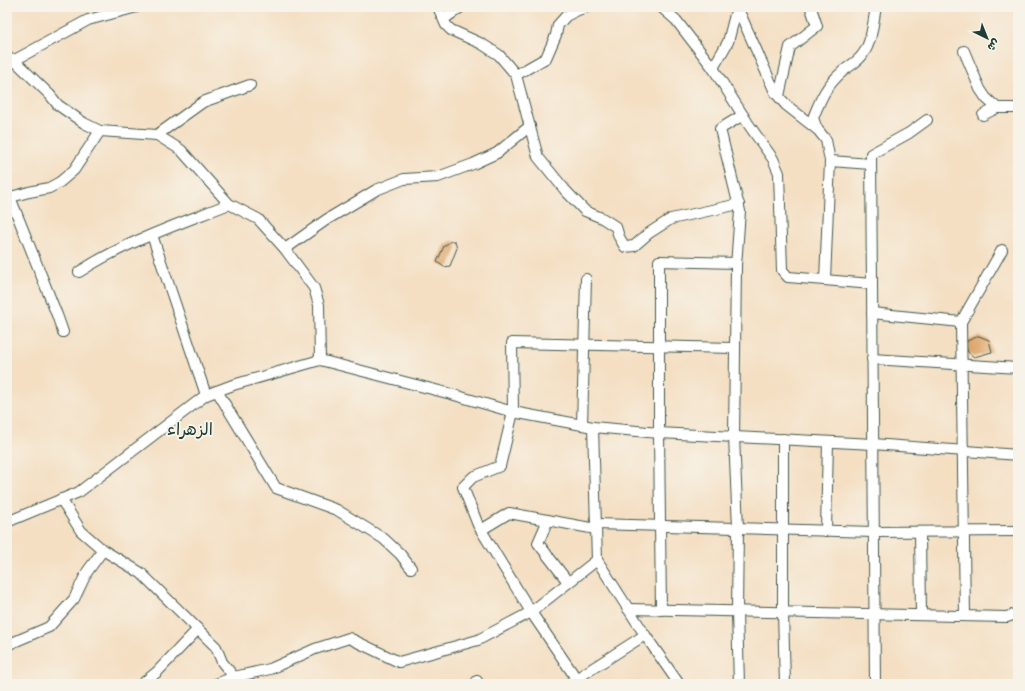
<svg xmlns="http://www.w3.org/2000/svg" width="1025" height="691" viewBox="0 0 1025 691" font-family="'Indie Flower','Playpen Sans Arabic',sans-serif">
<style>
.building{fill:#dda467}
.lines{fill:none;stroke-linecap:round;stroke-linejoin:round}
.street-casing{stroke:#3f5549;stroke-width:12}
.street{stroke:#fff;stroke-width:10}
.labels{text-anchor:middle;stroke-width:4;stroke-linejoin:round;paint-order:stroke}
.neighbourhood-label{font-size:17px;fill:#1f3d34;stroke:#f7f3e8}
</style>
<rect width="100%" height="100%" fill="#f7f3e8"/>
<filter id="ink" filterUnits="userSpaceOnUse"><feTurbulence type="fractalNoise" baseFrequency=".025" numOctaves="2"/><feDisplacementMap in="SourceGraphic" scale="8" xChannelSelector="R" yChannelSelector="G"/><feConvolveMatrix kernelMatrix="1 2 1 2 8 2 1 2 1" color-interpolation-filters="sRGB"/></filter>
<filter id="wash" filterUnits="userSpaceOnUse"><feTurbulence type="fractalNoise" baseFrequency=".012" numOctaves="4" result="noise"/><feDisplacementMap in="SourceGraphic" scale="16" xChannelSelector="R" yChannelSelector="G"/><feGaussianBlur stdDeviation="0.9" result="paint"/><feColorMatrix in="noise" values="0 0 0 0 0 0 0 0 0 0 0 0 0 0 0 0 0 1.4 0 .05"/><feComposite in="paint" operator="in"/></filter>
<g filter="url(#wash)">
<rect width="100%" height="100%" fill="#f4dfc3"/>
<g id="blocks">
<g class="building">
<path d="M 451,241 L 455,241 L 457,248 L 450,266 L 444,267 L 437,262 L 444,246 Z"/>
<path d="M 979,336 L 989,340 L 992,352 L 974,357 L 968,352 L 966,346 L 967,341 Z"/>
</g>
</g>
</g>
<g filter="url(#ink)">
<use href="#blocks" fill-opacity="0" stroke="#3f5549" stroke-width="1"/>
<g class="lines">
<g class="street-casing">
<g id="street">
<path d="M 438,7 L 446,25 L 451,30 L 482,44 L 499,55 L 516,75 L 538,157 L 565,190 L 585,211 L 602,218 L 616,227 L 619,237 L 625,247 L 634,246 L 649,233 L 671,219 L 739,204"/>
<path d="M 661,7 L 676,20 L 713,68 L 749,125 L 773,159 L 779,173 L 782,270 L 788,277 L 872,284"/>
<path d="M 738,9 L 775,92 L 786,105 L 818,130 L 826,140 L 830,161 L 825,280"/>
<path d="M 444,19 L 461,7"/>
<path d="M 964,51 L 980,89 L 986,98 L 997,108"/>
<path d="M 7,57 L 17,63 L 50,95 L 58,105 L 84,123 L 100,131 L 157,135 L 181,150 L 229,204 L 258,219 L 285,249 L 314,288 L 319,305 L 320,360"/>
<path d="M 13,61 L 88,20 L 137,7"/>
<path d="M 713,68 L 728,42 L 737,7"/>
<path d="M 516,75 L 546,58 L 556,35 L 558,25 L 566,16 L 578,10 L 588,7"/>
<path d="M 779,96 L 790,47 L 817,26 L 811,8"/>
<path d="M 983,115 L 997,108 L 1018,108"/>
<path d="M 817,129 L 813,118 C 821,98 826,86 842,72 C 849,66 858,62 863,54 C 872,42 873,22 876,7"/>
<path d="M 157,135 L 203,102 L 250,85"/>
<path d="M 830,161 L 871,164"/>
<path d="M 10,197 L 57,315 L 63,332"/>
<path d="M 7,198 L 29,192 L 49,188 L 60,182 L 74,170 L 100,131"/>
<path d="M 152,235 L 206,395"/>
<path d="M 285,249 L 326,220 L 376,190 L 404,179 L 438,177 L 473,164 L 497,153 L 530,126"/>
<path d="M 79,272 C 125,242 179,224 229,204"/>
<path d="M 872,313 L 961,322"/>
<path d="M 872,359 L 1018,368"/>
<path d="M 217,391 L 276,488 L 337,510 L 384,539 L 400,554 L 411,568"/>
<path d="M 582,425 L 586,279"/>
<path d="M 593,427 L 597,560 L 645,635 L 679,684"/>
<path d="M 783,439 L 783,612 L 785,684"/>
<path d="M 61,499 L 81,531 L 103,550 L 141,573 L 216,647 L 222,662 L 234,677 L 270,669 L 315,649 L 349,638 L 399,662 L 478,640 L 531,612 L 597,560"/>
<path d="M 548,520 L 538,543 L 568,582"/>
<path d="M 7,522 L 79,492 L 206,395 L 233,385 L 320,360 L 451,394 L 513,412 L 593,427 L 659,433 L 873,444 L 1018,455"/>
<path d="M 596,524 L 874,532 L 1018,531"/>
<path d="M 481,530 L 509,513 L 596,529"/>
<path d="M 826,531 L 828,442"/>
<path d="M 920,532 L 921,615"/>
<path d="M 628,609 L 1007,617 L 1018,613"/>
<path d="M 661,610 L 659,433 L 659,261 L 736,263"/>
<path d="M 965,616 L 961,322 L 1002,250"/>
<path d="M 7,645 L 49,627 L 74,599 L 87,572 L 103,550"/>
<path d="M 477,681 L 479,684"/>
<path d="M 142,684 L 157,672 L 198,629"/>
<path d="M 216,684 L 234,677"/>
<path d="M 568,684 L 645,635"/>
<path d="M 580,684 L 531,612 L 478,525 L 463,487 L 473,477 L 500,466 L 513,412 L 512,343 L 734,348"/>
<path d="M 739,684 L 737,612 L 738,528 L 734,437 L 736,266 L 740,211 L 720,129 L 743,115"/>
<path d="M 875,684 L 871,154 L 909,133 L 927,120"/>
</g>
</g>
<use href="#street" class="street"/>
</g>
</g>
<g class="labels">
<g class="neighbourhood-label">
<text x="190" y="435">الزهراء</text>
</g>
</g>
<rect width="1025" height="691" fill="none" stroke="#f7f3e8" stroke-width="24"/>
<g transform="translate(987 38) rotate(137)" stroke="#f7f3e8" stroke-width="3" paint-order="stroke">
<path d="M0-3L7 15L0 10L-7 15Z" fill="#1f3d34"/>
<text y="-6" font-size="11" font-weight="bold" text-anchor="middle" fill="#1f3d34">ش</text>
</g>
</svg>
